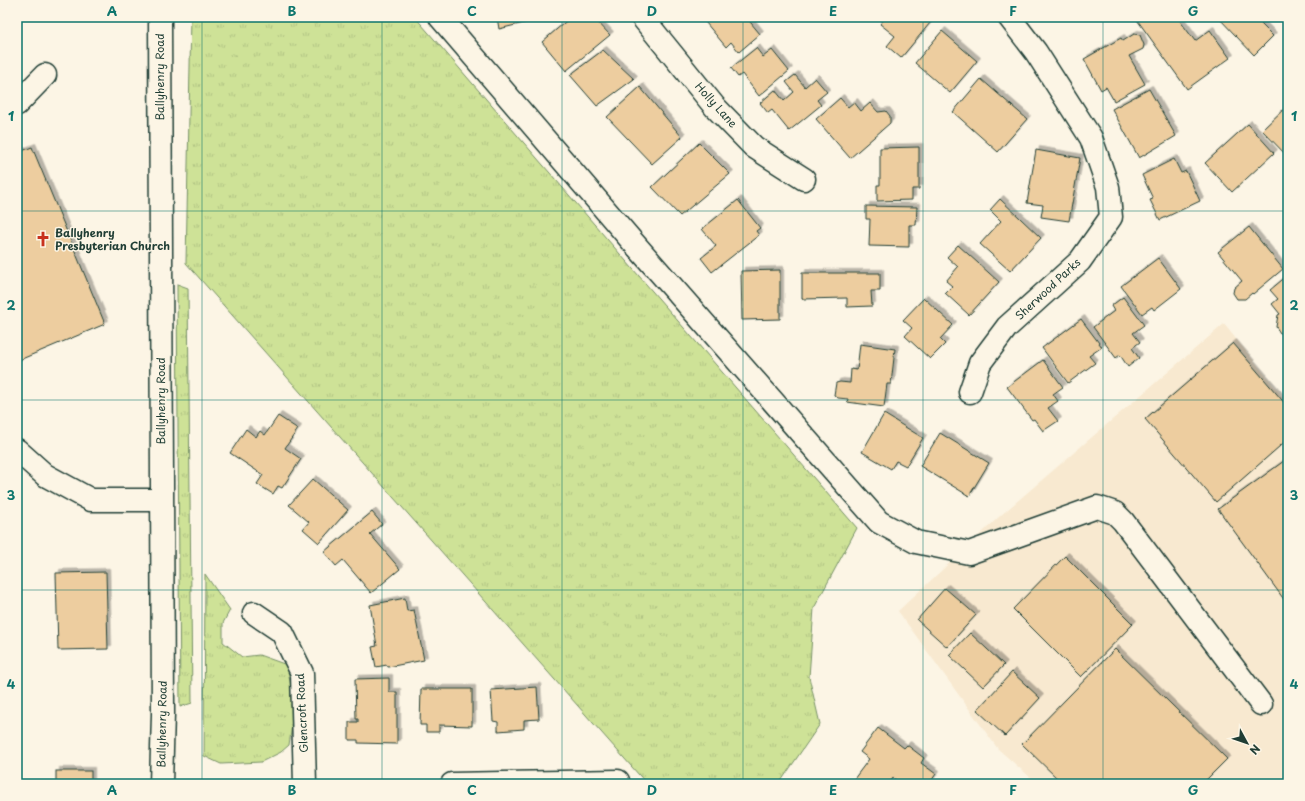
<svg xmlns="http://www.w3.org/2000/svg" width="1305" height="801" viewBox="0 0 1305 801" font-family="'Playpen Sans',sans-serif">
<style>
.built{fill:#f8e9d0}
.grass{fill:url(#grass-tufts);stroke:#769066}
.building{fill:#edcd9f;stroke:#1f3d34;filter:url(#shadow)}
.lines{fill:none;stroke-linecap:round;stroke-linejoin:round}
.minor-casing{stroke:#1f3d34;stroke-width:25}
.major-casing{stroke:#1f3d34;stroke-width:25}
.minor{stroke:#fcf5e5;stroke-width:22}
.major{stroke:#fcf5e5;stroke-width:22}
.grid{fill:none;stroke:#0f766e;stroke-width:1;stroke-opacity:0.55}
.labels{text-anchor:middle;stroke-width:3;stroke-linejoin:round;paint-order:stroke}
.street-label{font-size:11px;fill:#1f3d34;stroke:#fcf5e5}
.poi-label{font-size:11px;font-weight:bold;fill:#1f3d34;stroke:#fcf5e5;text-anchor:start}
.neatline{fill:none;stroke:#0f766e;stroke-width:1.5}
.grid-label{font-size:13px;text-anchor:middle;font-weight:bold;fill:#0f766e}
</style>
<defs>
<pattern id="grass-tufts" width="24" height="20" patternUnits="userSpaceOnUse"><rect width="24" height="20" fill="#cee297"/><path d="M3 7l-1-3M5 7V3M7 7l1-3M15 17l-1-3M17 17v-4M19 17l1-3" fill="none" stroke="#b0c383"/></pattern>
<filter id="shadow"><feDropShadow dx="3.5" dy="-3.5" stdDeviation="0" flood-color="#0004"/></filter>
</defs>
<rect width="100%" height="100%" fill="#fcf5e5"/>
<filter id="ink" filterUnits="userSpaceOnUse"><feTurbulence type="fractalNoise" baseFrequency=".025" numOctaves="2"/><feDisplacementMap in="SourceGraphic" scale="8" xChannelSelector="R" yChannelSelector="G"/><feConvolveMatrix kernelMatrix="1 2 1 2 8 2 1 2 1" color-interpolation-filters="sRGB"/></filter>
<g filter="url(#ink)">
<path class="built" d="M 1224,324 L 1288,404 L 1288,784 L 1038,784 L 998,749 L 898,611 L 1000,516 Z"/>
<g class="grass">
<path d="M 191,17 L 415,17 L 857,528 L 814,608 L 809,677 L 820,724 L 779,784 L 647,784 L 186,263 Z"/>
<path d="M 177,284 L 188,288 L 192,703 L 180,707 Z"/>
<path d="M 205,574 L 230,610 L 223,623 L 223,642 L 242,657 L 259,655 L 287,665 L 298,725 L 292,725 L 289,745 L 281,752 L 261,762 L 221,764 L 204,756 Z"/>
</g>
<g class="building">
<path d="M 497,17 L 549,17 L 499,29 Z"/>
<path d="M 571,17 L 593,17 L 610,35 L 566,71 L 542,42 Z"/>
<path d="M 701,17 L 746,17 L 760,34 L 739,52 L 731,42 L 726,47 Z"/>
<path d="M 886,17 L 935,17 L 901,58 L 887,46 L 895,36 L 880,24 Z"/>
<path d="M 1135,17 L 1177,17 L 1195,41 L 1210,30 L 1230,58 L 1187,89 Z"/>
<path d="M 1218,17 L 1254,17 L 1273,36 L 1254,55 Z"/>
<path d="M 942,31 L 977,61 L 950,93 L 915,63 Z"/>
<path d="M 1134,34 L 1140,35 L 1144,45 L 1143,49 L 1129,56 L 1145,84 L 1114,101 L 1106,87 L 1101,90 L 1084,59 L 1121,38 L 1123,41 Z"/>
<path d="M 756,48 L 763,57 L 772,50 L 789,71 L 759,96 L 742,74 L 738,77 L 731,68 Z"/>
<path d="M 603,50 L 634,79 L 597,106 L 570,75 Z"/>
<path d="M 795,75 L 805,87 L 815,78 L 827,92 L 817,100 L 821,105 L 789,131 L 772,110 L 768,113 L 760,103 L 775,90 L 784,101 L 794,92 L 786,82 Z"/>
<path d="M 981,79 L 1027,119 L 998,152 L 953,112 Z"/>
<path d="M 640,87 L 682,137 L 652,164 L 607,117 Z"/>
<path d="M 1149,89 L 1176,136 L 1139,158 L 1112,109 Z"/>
<path d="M 840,98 L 848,107 L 854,102 L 861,111 L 870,103 L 878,112 L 886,111 L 890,116 L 890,123 L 850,158 L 816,119 Z"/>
<path d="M 1288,105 L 1288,157 L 1262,130 Z"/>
<path d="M 1248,124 L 1274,153 L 1232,192 L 1205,163 Z"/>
<path d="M 699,143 L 730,174 L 680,216 L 652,187 Z"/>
<path d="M 32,147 L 105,324 L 17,361 L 17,153 Z"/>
<path d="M 919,147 L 919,189 L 912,189 L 912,200 L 877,201 L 877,185 L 880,185 L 880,148 Z"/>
<path d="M 1036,150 L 1080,158 L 1069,221 L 1041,217 L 1043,205 L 1027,203 Z"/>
<path d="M 1174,159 L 1181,173 L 1186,171 L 1200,201 L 1160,220 L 1150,200 L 1153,199 L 1142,175 Z"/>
<path d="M 1000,199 L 1041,238 L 1010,271 L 980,244 L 1001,221 L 990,210 Z"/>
<path d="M 738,200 L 760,228 L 756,231 L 759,235 L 712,272 L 701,258 L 716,246 L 702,229 Z"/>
<path d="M 866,206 L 917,207 L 916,225 L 909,225 L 909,247 L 869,246 L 870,219 L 866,219 Z"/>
<path d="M 1249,227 L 1283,269 L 1253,294 L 1252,293 L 1245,299 L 1237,299 L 1233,293 L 1234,288 L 1242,281 L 1218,252 Z"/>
<path d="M 958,245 L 999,282 L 969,315 L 945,293 L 952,286 L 946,281 L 958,267 L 947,257 Z"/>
<path d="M 1158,258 L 1181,289 L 1154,310 L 1152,307 L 1142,314 L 1121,286 Z"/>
<path d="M 780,270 L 780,319 L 742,320 L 741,271 Z"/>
<path d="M 802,273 L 880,273 L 880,291 L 871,291 L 872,306 L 847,307 L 847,298 L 802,299 Z"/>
<path d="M 1288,275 L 1288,332 L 1280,333 L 1276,327 L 1278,315 L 1280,314 L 1272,304 L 1278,299 L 1270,290 Z"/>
<path d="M 1123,297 L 1144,325 L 1133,333 L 1140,342 L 1132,348 L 1139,358 L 1128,367 L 1120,355 L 1116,358 L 1093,327 L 1114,311 L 1111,306 Z"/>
<path d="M 924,298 L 953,325 L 940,339 L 945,344 L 930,359 L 905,336 L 912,328 L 903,320 Z"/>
<path d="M 1081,319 L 1102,347 L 1089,356 L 1095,363 L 1068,383 L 1042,348 Z"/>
<path d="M 1233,343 L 1288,407 L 1288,439 L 1216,502 L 1145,419 Z"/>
<path d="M 860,344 L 895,349 L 891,384 L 887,384 L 884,407 L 847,402 L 848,399 L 838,398 L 834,395 L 836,383 L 840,382 L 850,383 L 851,369 L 857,370 Z"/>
<path d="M 1043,360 L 1063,387 L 1053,394 L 1058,401 L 1048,408 L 1058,421 L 1043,431 L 1034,419 L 1032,420 L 1007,387 Z"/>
<path d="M 884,414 L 923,438 L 906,466 L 896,461 L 891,469 L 862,452 Z"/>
<path d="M 278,416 L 298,429 L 285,448 L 301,459 L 282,488 L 278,486 L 273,494 L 257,484 L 263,475 L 230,453 L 246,429 L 256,437 L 260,431 L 265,435 Z"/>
<path d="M 940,433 L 989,463 L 969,496 L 920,466 Z"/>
<path d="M 1288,458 L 1288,605 L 1218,509 Z"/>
<path d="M 313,479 L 348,510 L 319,543 L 303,529 L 309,522 L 289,505 Z"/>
<path d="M 372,512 L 382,524 L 370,534 L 400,569 L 371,593 L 343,560 L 336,566 L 324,552 Z"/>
<path d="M 1065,556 L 1133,624 L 1081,677 L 1013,609 Z"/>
<path d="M 106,572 L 108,649 L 58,650 L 56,573 Z"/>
<path d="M 945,588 L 976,615 L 947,647 L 917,620 Z"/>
<path d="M 405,598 L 407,611 L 414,610 L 424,660 L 388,667 L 387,665 L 376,667 L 372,647 L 377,646 L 370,605 Z"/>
<path d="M 970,633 L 1004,665 L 983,687 L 949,655 Z"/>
<path d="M 1115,649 L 1227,759 L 1202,784 L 1063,784 L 1022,744 Z"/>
<path d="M 1012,672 L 1040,698 L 1005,736 L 977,710 Z"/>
<path d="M 389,678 L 389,692 L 397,692 L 397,744 L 358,743 L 358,740 L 349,740 L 349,722 L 358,722 L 358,719 L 356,719 L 355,679 Z"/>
<path d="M 537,687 L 539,719 L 524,720 L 524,729 L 498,731 L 498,722 L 493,721 L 491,690 Z"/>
<path d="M 421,689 L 472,689 L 472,726 L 439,725 L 439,732 L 426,732 L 426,725 L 420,725 Z"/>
<path d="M 878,728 L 904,748 L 907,745 L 924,758 L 921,763 L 936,774 L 929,784 L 901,784 L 893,778 L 889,784 L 851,783 L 869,759 L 860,752 Z"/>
<rect x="56" y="771" width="35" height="13"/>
</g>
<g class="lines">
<g class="minor-casing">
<g id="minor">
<path d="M 440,17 L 632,241 L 879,522 L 916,542 L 969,553 L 1097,507 L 1115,513 L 1123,521 L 1261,704"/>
<path d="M 642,17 L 715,107 L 754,147 L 804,179"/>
<path d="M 17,104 L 45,75"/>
<path d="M 970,392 L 980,363 L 1007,327 L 1080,261 L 1111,217 L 1108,187 L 1091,138 L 1036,52 L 1009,17"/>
<path d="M 17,450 L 45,475 L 91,500 L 161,500"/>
<path d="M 254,613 L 282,632 L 302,673 L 305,784"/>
<path d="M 452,784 L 618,781"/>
</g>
</g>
<g class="major-casing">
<path id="major" d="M 160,17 L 163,714 L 161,784"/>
</g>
<use href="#minor" class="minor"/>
<use href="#major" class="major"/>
</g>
</g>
<path class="grid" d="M 202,17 L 202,784M 382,17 L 382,784M 562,17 L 562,784M 743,17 L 743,784M 923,17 L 923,784M 1103,17 L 1103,784M 17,211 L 1288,211M 17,400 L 1288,400M 17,590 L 1288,590"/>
<defs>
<g id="church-bare" transform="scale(1.2)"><path d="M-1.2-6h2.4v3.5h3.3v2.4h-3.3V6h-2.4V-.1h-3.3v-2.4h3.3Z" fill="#c8321e" stroke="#fcf5e5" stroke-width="2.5" paint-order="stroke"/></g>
</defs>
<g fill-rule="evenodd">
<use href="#church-bare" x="43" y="239"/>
</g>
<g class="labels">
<g class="street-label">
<text transform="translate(160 77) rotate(-90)" y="4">Ballyhenry Road</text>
<text transform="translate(716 105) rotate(48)" y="4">Holly Lane</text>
<text transform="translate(1048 289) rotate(-43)" y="4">Sherwood Parks</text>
<text transform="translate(161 401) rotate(-90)" y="4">Ballyhenry Road</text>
<text transform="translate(302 713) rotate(-93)" y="4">Glencroft Road</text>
<text transform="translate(162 724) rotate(-89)" y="4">Ballyhenry Road</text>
</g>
<g class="poi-label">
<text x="55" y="237">Ballyhenry<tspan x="55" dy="13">Presbyterian Church</tspan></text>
</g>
</g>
<rect width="1305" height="801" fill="none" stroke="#fcf5e5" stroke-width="44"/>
<g transform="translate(1247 743) rotate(130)" stroke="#fcf5e5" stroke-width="3" paint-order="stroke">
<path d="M0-3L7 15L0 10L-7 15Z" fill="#1f3d34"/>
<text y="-6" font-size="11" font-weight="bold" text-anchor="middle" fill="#1f3d34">N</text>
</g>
<rect x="22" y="22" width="1261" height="757" class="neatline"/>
<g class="grid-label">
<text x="112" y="16">A</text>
<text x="292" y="16">B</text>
<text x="472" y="16">C</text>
<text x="652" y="16">D</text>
<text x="833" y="16">E</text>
<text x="1013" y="16">F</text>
<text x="1193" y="16">G</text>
<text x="11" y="121">1</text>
<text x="1294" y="121">1</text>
<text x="11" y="310">2</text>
<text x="1294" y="310">2</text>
<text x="11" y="500">3</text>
<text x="1294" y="500">3</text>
<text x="11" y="689">4</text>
<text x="1294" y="689">4</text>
<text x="112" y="795">A</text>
<text x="292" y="795">B</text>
<text x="472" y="795">C</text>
<text x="652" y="795">D</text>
<text x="833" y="795">E</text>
<text x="1013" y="795">F</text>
<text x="1193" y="795">G</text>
</g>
</svg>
